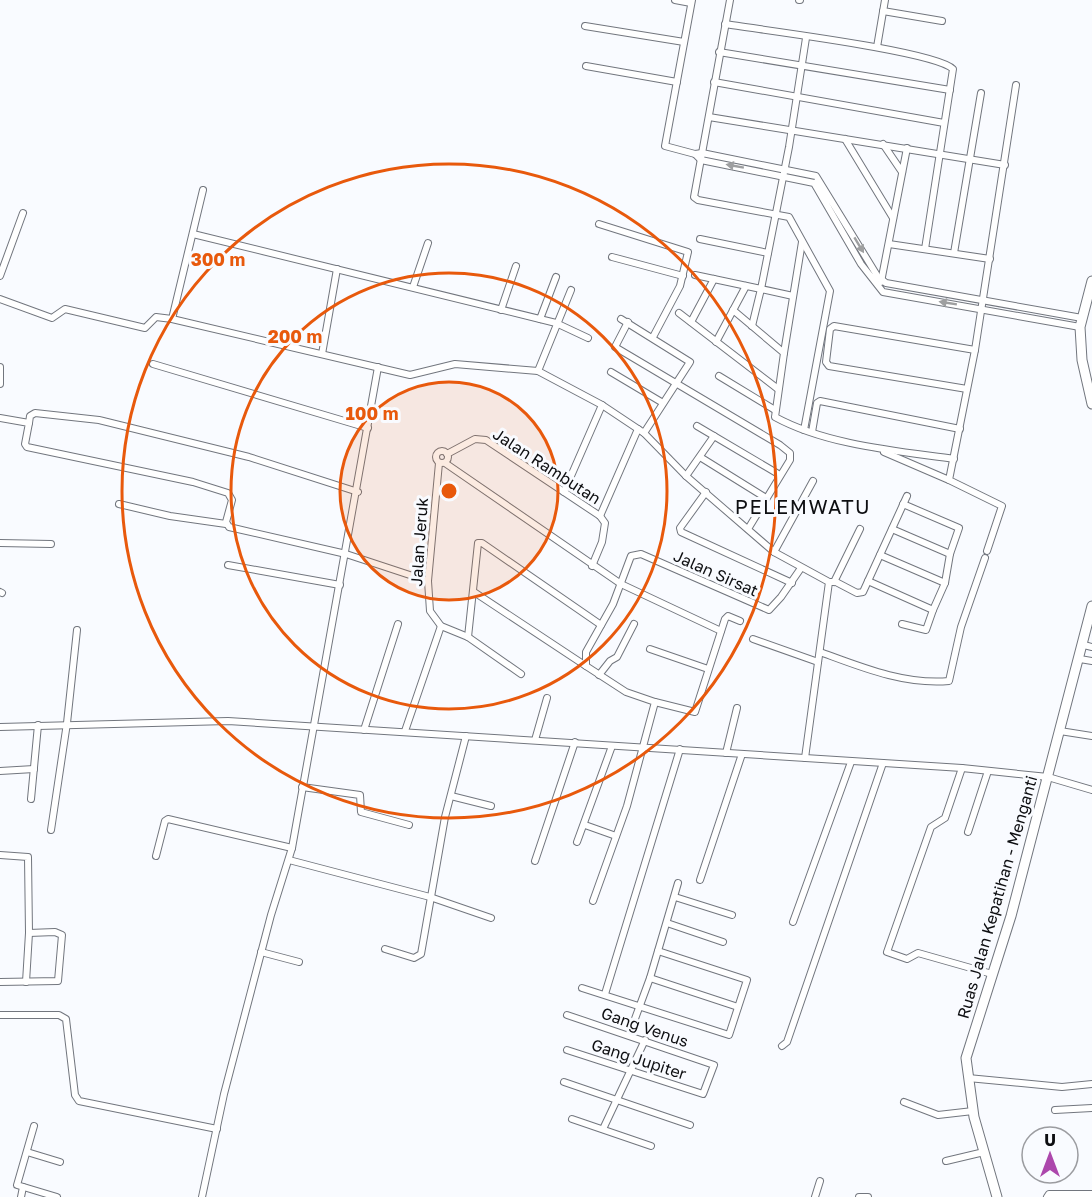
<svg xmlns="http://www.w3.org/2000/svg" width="1092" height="1197" viewBox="0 0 1092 1197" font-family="'Golos Text',sans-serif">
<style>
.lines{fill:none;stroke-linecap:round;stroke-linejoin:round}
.minor-casing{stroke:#72767e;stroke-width:8}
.secondary-casing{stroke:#72767e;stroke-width:11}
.minor{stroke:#fff;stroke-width:6}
.secondary{stroke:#fff;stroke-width:9}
.oneway{fill:#9e9fa0}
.ring{fill:none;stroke:#e8590c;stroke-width:3}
.labels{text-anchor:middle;stroke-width:6;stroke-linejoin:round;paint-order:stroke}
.street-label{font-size:16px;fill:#0d0e11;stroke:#f9fbff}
.quarter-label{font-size:20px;letter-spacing:1.5px;fill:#0d0e11;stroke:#f9fbff}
.centre{fill:#e8590c;stroke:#f9fbff;stroke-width:3}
.ring-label{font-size:18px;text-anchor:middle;font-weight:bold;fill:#e8590c;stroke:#f9fbff;stroke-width:6;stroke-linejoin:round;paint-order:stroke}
</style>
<rect width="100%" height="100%" fill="#f9fbff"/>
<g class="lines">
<g class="minor-casing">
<g id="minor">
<path d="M 675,0 L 691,3"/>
<path d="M 692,0 L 665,146 L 695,154"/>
<path d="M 730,0 L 694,197 L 698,200 L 789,217 L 830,291 L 804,430"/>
<path d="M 799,0 L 800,0"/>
<path d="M 883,11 L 942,21"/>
<path d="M 725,24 C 761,30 935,51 953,69 L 925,249"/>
<path d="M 585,26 L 684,42"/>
<path d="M 877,47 L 885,0"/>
<path d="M 719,52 L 950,90"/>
<path d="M 586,66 L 677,82"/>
<path d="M 714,82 L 944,123"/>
<path d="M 709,117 L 1005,165"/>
<path d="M 845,139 L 893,218"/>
<path d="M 883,144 L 902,172"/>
<path d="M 203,190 L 172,319 L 410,375 L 455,364 L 538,371 L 602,405 L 644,433 L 686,476 L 774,552 L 829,582 L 805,758"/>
<path d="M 599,224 L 688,252 L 680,286 L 653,337"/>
<path d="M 193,234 L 556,323 L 588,338"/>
<path d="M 700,239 L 768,253"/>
<path d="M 889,244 L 990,259"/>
<path d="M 954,253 L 981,93"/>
<path d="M 612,257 L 683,276"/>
<path d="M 695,275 L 761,289 L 789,147 L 806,38"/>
<path d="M 0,276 L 23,213"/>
<path d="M 881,282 L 907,148"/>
<path d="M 413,287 L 428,243"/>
<path d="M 0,299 L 52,318 L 65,309 L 145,328 L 156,317 L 172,319"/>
<path d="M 501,310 L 516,266"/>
<path d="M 733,310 L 784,353 L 775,417 C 826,445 897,451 954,459"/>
<path d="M 679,313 L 778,389"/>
<path d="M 540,319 L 556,277"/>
<path d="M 621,319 L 690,362 L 644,433"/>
<path d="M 628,322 L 615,347 L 780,445 L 790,453 L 790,460 L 748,529"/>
<path d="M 691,322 L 714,279"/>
<path d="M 752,326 L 761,289 L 793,296"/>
<path d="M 1080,327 L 883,292 L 861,264 L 814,183 L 701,160 L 695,154 L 702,153 L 816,176 L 878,277 L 886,283 L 1082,318"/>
<path d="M 716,342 L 746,286"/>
<path d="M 784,353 L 802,242"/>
<path d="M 322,354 L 337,269"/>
<path d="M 153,364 L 368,428"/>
<path d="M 0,367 L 0,384"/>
<path d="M 538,371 L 571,290"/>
<path d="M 611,372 L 663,403"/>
<path d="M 719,376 L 775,410"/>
<path d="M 967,389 L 829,366 L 826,362 L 830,329 L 834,326 L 975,350"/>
<path d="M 0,418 L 29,423 L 25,444 L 27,447 L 193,482 L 228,493 L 232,500 L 226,522 L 229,527 L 346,554 L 428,581"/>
<path d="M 29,423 L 30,416 L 35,413 L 99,420 L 249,457 L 358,492"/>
<path d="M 697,426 L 780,475"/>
<path d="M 812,432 L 817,403 L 820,401 L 960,429"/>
<circle cx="442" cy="457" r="6"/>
<path d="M 884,452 L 949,480"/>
<path d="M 447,454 L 475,439 L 486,440 L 600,516 L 605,523 L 602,542 L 592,566"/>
<path d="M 700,457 L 766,498"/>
<path d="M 439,463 L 428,581 L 430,611 L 441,626 L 468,637 L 521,674"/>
<path d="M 445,463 L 621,584 L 721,631"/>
<path d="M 686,476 L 714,436"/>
<path d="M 564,492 L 602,405"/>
<path d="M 706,492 L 680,528 L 681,532 L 792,583"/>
<path d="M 119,504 L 170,516 L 226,524"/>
<path d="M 903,504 L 959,528 L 950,554 L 945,583 L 933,610"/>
<path d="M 600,516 L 638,429"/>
<path d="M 892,529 L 950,554"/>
<path d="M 0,543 L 51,544"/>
<path d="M 987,551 L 1002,506 L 949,480 L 975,350 L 1016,85"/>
<path d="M 774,552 L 813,481"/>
<path d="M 880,555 L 945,583"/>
<path d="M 228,565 L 340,585"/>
<path d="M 868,581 L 933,610 L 926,630 L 902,624"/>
<path d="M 829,582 L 836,582 L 857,593 L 863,592 L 907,496"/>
<path d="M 834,582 L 860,529"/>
<path d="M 0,592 L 2,593"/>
<path d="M 474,592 L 586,666"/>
<path d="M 468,637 L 478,543 L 482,543 L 601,625"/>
<path d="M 753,639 L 818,662"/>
<path d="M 1084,645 L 1092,647"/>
<path d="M 650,649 L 708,669"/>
<path d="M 820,652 C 861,667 904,685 949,681 L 961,627 L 985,558"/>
<path d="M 1080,659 L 1092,661"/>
<path d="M 599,675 L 610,661 L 617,657 L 634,624"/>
<path d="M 655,702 L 695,712 L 725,619 L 728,616 L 740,621"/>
<path d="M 0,727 L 228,721 L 962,768 L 1048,777 L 1092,790"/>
<path d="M 364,730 L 398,624"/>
<path d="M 405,731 L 441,626"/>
<path d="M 1060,731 L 1092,736"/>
<path d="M 535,740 L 547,698"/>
<path d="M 726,753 L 737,708"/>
<path d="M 962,768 L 945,818 L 931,827 L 887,952 L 907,959 L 918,953 L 992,974"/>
<path d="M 0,771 L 34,769"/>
<path d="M 302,787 L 360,795 L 361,812 L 409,825"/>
<path d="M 451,796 L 491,806"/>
<path d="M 31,799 L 38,725"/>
<path d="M 585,825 L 616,836"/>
<path d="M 51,830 L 67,723 L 77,630"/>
<path d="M 968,832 L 988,771"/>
<path d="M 577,842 L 612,746"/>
<path d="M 0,855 L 28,857 L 29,933 L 26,982"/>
<path d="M 156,856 L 165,821 L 168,819 L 292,848"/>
<path d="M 289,860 L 430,897 L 491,918"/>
<path d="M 535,861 L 575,742"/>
<path d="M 700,880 L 742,754"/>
<path d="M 675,897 L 732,915"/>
<path d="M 593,901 L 627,806 L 655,702 L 626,692 L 586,666 L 586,652 L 613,604 L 631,556 L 641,554 L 769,610 L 781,597 L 801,568"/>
<path d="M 793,922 L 851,762"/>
<path d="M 667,923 L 723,942"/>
<path d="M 385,949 L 414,958 L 421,954 L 445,817 L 466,736"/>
<path d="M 261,952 L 299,962"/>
<path d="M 650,978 L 738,1007"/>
<path d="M 0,982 L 58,981 L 62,935 L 55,932 L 29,933"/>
<path d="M 582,988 L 729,1035 L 747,980 L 658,951"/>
<path d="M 605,994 L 680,749"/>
<path d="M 0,1015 L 59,1015 L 66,1019 L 75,1095 L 79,1101 L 217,1129"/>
<path d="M 567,1015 L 714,1065 L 703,1094 L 567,1050"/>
<path d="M 629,1035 L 650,978 L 678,883"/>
<path d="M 782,1046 L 787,1042 L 883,763"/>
<path d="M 968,1078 L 1062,1087 L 1092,1084"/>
<path d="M 564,1082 L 690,1125"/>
<path d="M 904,1102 L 938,1115 L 973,1111"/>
<path d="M 1055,1110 L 1092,1108"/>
<path d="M 572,1119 L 651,1146"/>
<path d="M 34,1126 L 17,1185 L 57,1197"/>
<path d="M 603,1129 L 645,1040"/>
<path d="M 27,1152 L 60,1162"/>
<path d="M 946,1161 L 984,1152"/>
<path d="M 21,1197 L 23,1187"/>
<path d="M 202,1197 L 224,1094 L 271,915 L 292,848 L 378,367"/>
<path d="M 815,1197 L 820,1181"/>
<path d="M 859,1197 L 868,1197"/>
<path d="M 1047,1197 L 1049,1194 L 1092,1194"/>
</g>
</g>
<g class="secondary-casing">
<g id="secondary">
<path d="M 1092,281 L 1080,327 L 1082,360 L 1092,404"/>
<path d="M 997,1197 L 974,1117 L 966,1058 L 1011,916 L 1092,606"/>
</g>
</g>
<use href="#minor" class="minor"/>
<use href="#secondary" class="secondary"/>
</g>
<defs><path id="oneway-solid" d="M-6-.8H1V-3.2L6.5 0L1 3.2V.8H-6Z" transform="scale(1.5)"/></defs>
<g class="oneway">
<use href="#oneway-solid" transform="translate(735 166) rotate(-170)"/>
<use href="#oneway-solid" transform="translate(859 245) rotate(59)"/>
<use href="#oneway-solid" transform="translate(948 303) rotate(-171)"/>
</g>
<circle cx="449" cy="491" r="109" fill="#e8590c" fill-opacity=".12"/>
<g class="ring">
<circle cx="449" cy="491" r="109"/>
<circle cx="449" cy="491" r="218"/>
<circle cx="449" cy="491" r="327"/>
</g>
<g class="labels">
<g class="street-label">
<text transform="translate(547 466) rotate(33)" y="6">Jalan Rambutan</text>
<text transform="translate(419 542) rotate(-86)" y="6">Jalan Jeruk</text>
<text transform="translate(716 573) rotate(24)" y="6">Jalan Sirsat</text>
<text transform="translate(997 897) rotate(-74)" y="6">Ruas Jalan Kepatihan - Menganti</text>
<text transform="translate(645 1027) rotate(19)" y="6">Gang Venus</text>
<text transform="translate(639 1059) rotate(18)" y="6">Gang Jupiter</text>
</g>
<g class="quarter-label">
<text x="803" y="514">PELEMWATU</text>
</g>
</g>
<circle cx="449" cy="491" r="9" class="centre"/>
<g class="ring-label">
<text x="218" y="266">300 m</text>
<text x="295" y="343">200 m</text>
<text x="372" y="420">100 m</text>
</g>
<g transform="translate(1050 1155)"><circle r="28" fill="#f9fbff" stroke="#9b9ca0" stroke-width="1.5"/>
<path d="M0-4.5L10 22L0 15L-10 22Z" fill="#ac47ac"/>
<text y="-9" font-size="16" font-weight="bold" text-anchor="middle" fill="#0d0e11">U</text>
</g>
</svg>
